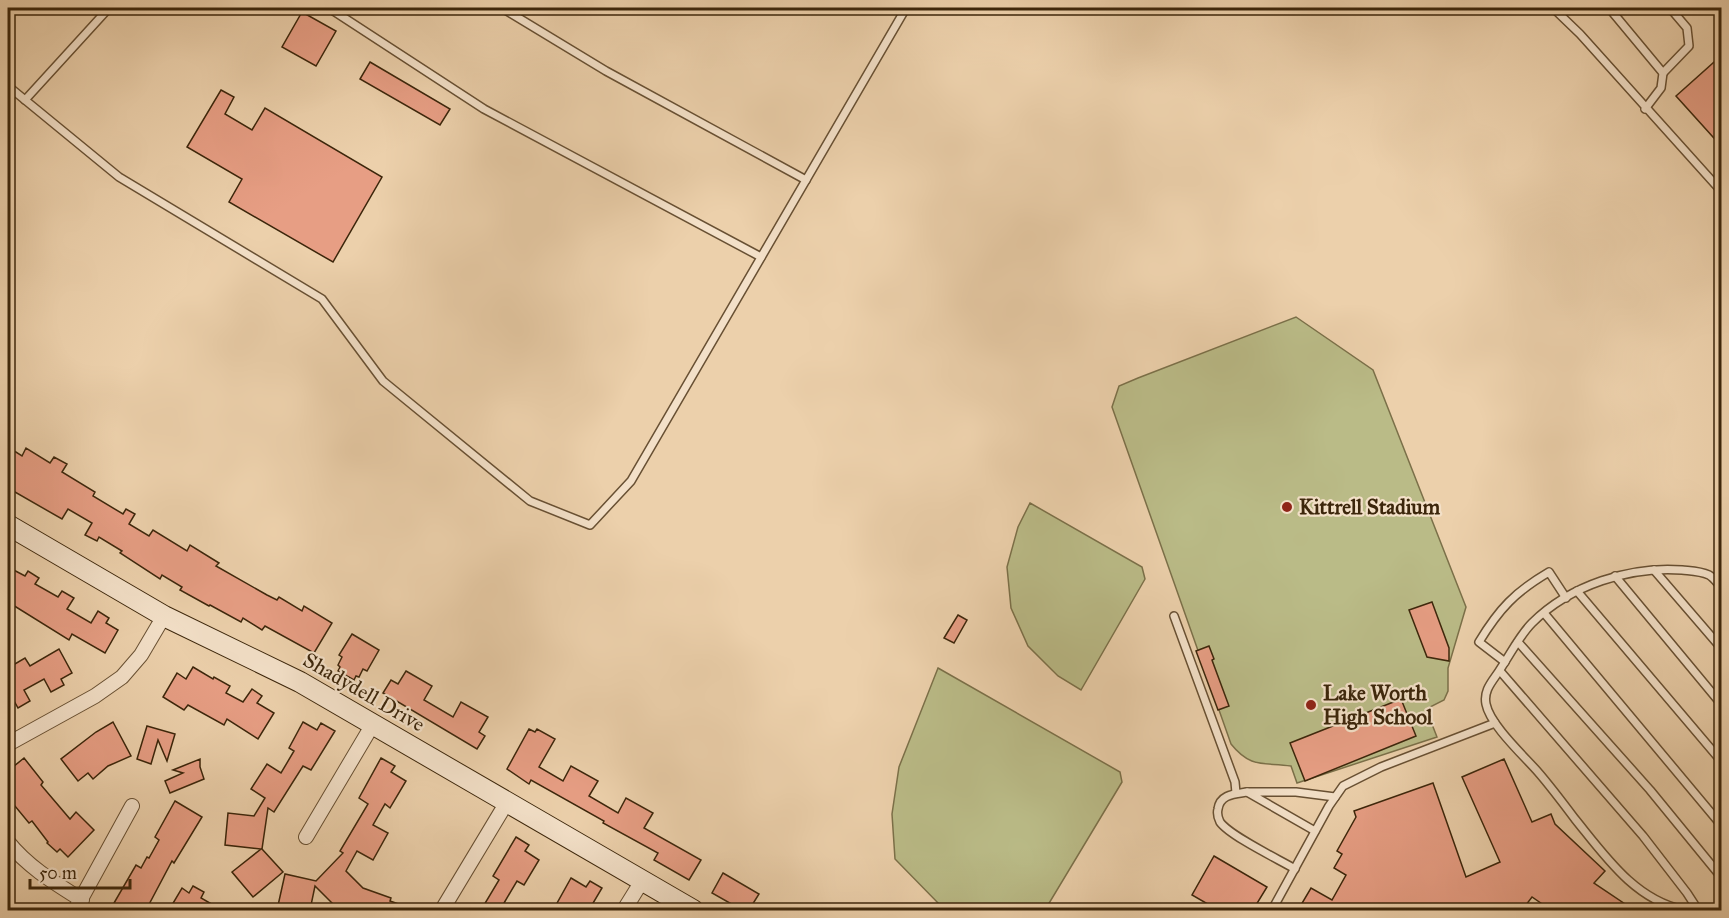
<svg xmlns="http://www.w3.org/2000/svg" width="1729" height="918" viewBox="0 0 1729 918" font-family="'IM FELL Great Primer',serif">
<style>
.green{fill:#babb87;stroke:#7b7049;stroke-width:1.5}
.building{fill:#e79e84;stroke:#3c260b;stroke-width:1.5}
.lines{fill:none;stroke-linecap:round;stroke-linejoin:round}
.lane-casing{stroke:#685033;stroke-width:10}
.street-casing{stroke:#685033;stroke-width:16}
.secondary-casing{stroke:#3c260b;stroke-width:22}
.lane{stroke:#f3e0c8;stroke-width:7}
.street{stroke:#f3e0c8;stroke-width:14}
.secondary{stroke:#f3e0c8;stroke-width:20}
.poi-dot{fill:#8f2418;stroke:#f3e0c8;stroke-width:2}
.labels{text-anchor:middle;stroke-width:4.5;stroke-linejoin:round;paint-order:stroke}
.poi-label{font-size:21px;font-weight:bold;fill:#3c260b;stroke:#f3e0c8;text-anchor:start}
.street-label{font-size:21px;fill:#3c260b;stroke:#f3e0c8}
</style>
<rect width="100%" height="100%" fill="#ecd0ab"/>
<filter id="stains"><feTurbulence type="fractalNoise" baseFrequency=".00333" numOctaves="4"/><feColorMatrix values="0 0 0 0 .2 0 0 0 0 .09 0 0 0 0 .02 0 0 0 .5 -.17"/></filter>
<radialGradient id="worn" r=".72"><stop offset=".6" stop-color="#630" stop-opacity="0"/><stop offset="1" stop-color="#630" stop-opacity=".3"/></radialGradient>
<g class="green">
<path d="M 1296,317 L 1373,370 L 1466,607 L 1448,668 L 1448,691 L 1444,700 L 1426,709 L 1437,737 L 1297,783 L 1291,766 C 1264,762 1251,769 1231,744 L 1112,407 L 1119,386 L 1138,378 Z"/>
<path d="M 1030,503 L 1142,567 L 1145,579 L 1081,690 L 1058,676 L 1028,646 L 1011,608 L 1007,567 L 1018,527 Z"/>
<path d="M 938,668 L 1120,772 L 1122,782 L 1045,910 L 947,910 L 939,904 L 895,859 L 892,814 L 899,767 Z"/>
</g>
<g class="building">
<path d="M 302,12 L 336,31 L 316,66 L 282,47 Z"/>
<path d="M 1722,55 L 1722,147 L 1676,96 Z"/>
<path d="M 370,62 L 450,109 L 440,125 L 360,79 Z"/>
<path d="M 221,90 L 234,97 L 225,114 L 252,130 L 265,108 L 382,177 L 333,262 L 229,202 L 242,179 L 187,147 Z"/>
<path d="M 8,447 L 22,456 L 26,448 L 50,463 L 54,457 L 67,464 L 62,472 L 95,492 L 93,496 L 123,514 L 126,509 L 135,514 L 129,524 L 149,536 L 153,530 L 187,551 L 190,545 L 219,563 L 216,566 L 267,595 L 277,600 L 279,597 L 302,611 L 304,606 L 332,623 L 314,653 L 265,626 L 262,630 L 243,618 L 241,622 L 210,605 L 209,606 L 180,590 L 182,587 L 162,575 L 160,579 L 120,553 L 122,551 L 99,537 L 97,541 L 85,535 L 92,523 L 68,509 L 62,519 L 8,488 Z"/>
<path d="M 8,567 L 25,576 L 28,571 L 39,578 L 35,584 L 58,597 L 62,591 L 74,598 L 67,609 L 91,623 L 98,611 L 109,618 L 106,623 L 118,630 L 105,653 L 72,634 L 69,640 L 8,602 Z"/>
<path d="M 1432,602 L 1449,648 L 1449,661 L 1427,657 L 1409,610 Z"/>
<path d="M 958,615 L 967,620 L 954,643 L 944,638 Z"/>
<path d="M 352,634 L 379,650 L 367,671 L 363,669 L 359,677 L 356,676 L 354,680 L 338,671 L 340,667 L 338,665 L 342,657 L 339,655 Z"/>
<path d="M 1209,646 L 1214,659 L 1212,660 L 1229,706 L 1218,710 L 1196,651 Z"/>
<path d="M 59,649 L 72,673 L 61,679 L 64,685 L 51,692 L 44,679 L 24,690 L 30,701 L 18,708 L 8,690 L 8,668 L 25,658 L 30,666 Z"/>
<path d="M 193,667 L 213,679 L 214,677 L 230,686 L 226,693 L 243,702 L 252,689 L 262,696 L 257,703 L 274,713 L 258,739 L 227,719 L 224,725 L 188,705 L 184,710 L 163,697 L 177,673 L 186,679 Z"/>
<path d="M 406,671 L 432,686 L 424,700 L 453,717 L 461,702 L 488,717 L 479,732 L 485,736 L 477,749 L 383,693 L 391,680 L 398,684 Z"/>
<path d="M 1401,699 L 1416,736 L 1305,781 L 1290,743 Z"/>
<path d="M 113,722 L 131,756 L 108,766 L 93,779 L 88,773 L 78,781 L 61,759 L 96,732 Z"/>
<path d="M 303,722 L 317,730 L 321,723 L 335,731 L 311,770 L 303,766 L 274,812 L 268,808 L 262,849 L 283,872 L 253,897 L 232,872 L 261,849 L 225,845 L 228,813 L 254,816 L 265,798 L 251,789 L 267,764 L 281,773 L 294,751 L 289,748 Z"/>
<path d="M 147,726 L 175,734 L 167,761 L 158,740 L 151,764 L 137,759 Z"/>
<path d="M 529,729 L 535,732 L 537,729 L 555,739 L 539,767 L 563,781 L 571,766 L 598,781 L 589,796 L 618,813 L 626,798 L 653,813 L 644,828 L 701,860 L 689,880 L 654,860 L 658,853 L 603,823 L 604,821 L 531,780 L 529,784 L 507,769 Z"/>
<path d="M 24,758 L 43,782 L 41,785 L 70,819 L 76,812 L 94,830 L 68,857 L 60,849 L 57,852 L 47,843 L 48,842 L 32,821 L 29,823 L 15,806 L 14,807 L 8,799 L 8,771 Z"/>
<path d="M 381,758 L 395,766 L 391,772 L 406,781 L 390,808 L 385,804 L 373,825 L 388,833 L 373,860 L 357,851 L 346,871 L 363,888 L 391,898 L 390,901 L 413,909 L 412,910 L 339,910 L 315,886 L 310,910 L 277,910 L 285,874 L 316,881 L 343,853 L 340,851 L 368,804 L 359,798 Z"/>
<path d="M 200,759 L 200,767 L 204,779 L 170,793 L 165,781 L 183,773 L 173,770 Z"/>
<path d="M 1504,759 L 1532,822 L 1551,814 L 1555,824 L 1605,871 L 1594,883 L 1634,910 L 1551,910 L 1532,897 L 1522,910 L 1298,910 L 1311,888 L 1332,900 L 1346,875 L 1334,868 L 1342,854 L 1337,851 L 1356,817 L 1354,811 L 1433,783 L 1466,877 L 1500,862 L 1462,777 Z"/>
<path d="M 175,801 L 202,817 L 174,863 L 172,861 L 146,910 L 127,910 L 114,903 L 136,865 L 141,868 L 147,857 L 149,858 L 159,840 L 155,837 Z"/>
<path d="M 516,837 L 529,845 L 525,851 L 539,860 L 524,885 L 517,881 L 504,903 L 517,910 L 481,910 L 499,880 L 493,876 Z"/>
<path d="M 1214,856 L 1267,887 L 1253,910 L 1218,910 L 1192,895 Z"/>
<path d="M 723,873 L 759,894 L 749,910 L 742,910 L 712,893 Z"/>
<path d="M 571,878 L 586,887 L 590,881 L 602,888 L 589,910 L 566,910 L 556,905 Z"/>
<path d="M 193,886 L 204,892 L 201,898 L 222,910 L 169,910 L 182,888 L 189,893 Z"/>
</g>
<g class="lines">
<g class="lane-casing">
<g id="lane">
<path d="M 329,8 L 484,109 L 761,257"/>
<path d="M 502,8 L 606,71 L 806,180"/>
<path d="M 1553,8 L 1580,34 L 1722,192"/>
<path d="M 1609,8 L 1663,73 L 1661,88 L 1645,109"/>
<path d="M 1663,73 L 1689,46 L 1687,28 L 1670,8"/>
<path d="M 8,86 L 119,177 L 322,299 L 383,381 L 530,501 L 590,525 L 631,481 L 906,8"/>
<path d="M 25,100 L 109,8"/>
<path d="M 1654,570 L 1722,649"/>
<path d="M 1615,576 L 1722,705"/>
<path d="M 1577,591 L 1722,762"/>
<path d="M 1544,613 L 1722,826"/>
<path d="M 1174,616 L 1235,782 L 1236,793"/>
<path d="M 1518,642 L 1650,790 L 1722,878"/>
<path d="M 1505,662 L 1479,642 C 1499,609 1515,592 1549,572 L 1566,598"/>
<path d="M 1500,671 L 1643,836 L 1687,893 L 1698,910"/>
<path d="M 1247,792 C 1235,794 1220,794 1218,809 C 1217,813 1218,818 1220,822 C 1230,836 1278,859 1295,869"/>
<path d="M 1315,831 L 1247,792 L 1296,792 L 1335,797"/>
<path d="M 1272,910 L 1329,806 L 1343,786 L 1381,767 L 1495,723"/>
<path d="M 1684,910 C 1635,900 1605,856 1575,819 C 1563,803 1551,787 1538,772 C 1524,756 1490,725 1486,704 C 1483,689 1494,680 1501,668 C 1511,653 1520,635 1532,623 C 1570,585 1630,566 1682,570 C 1691,571 1700,571 1709,575 C 1714,578 1718,584 1722,588"/>
</g>
</g>
<g class="street-casing">
<g id="street">
<path d="M 8,744 L 95,696 L 122,677 L 141,655 L 164,616"/>
<path d="M 306,837 L 373,724"/>
<path d="M 8,842 C 28,867 55,883 82,900"/>
<path d="M 75,910 L 132,806"/>
<path d="M 442,910 L 507,802"/>
<path d="M 624,910 L 642,881"/>
</g>
</g>
<g class="secondary-casing">
<path id="secondary" d="M 8,525 L 164,616 L 300,682 L 693,910"/>
</g>
<use href="#lane" class="lane"/>
<use href="#street" class="street"/>
<use href="#secondary" class="secondary"/>
</g>
<g class="poi-dot">
<circle cx="1287" cy="507" r="6"/>
<circle cx="1311" cy="705" r="6"/>
</g>
<g class="labels">
<g class="poi-label">
<text x="1299" y="514">Kittrell Stadium</text>
<text x="1323" y="700">Lake Worth<tspan x="1323" dy="24">High School</tspan></text>
</g>
<g class="street-label">
<text transform="translate(364 692) rotate(30)" y="7">Shadydell Drive</text>
</g>
</g>
<rect width="1729" height="918" fill="none" stroke="#ecd0ab" stroke-width="30"/>
<rect x="9" y="9" width="1711" height="900" fill="none" stroke="#3c260b" stroke-width="3"/>
<rect x="15" y="15" width="1699" height="888" fill="none" stroke="#3c260b" stroke-width="1.5"/>
<path d="M30 879v9h100v-9" fill="none" stroke="#3c260b" stroke-width="3"/>
<text x="39" y="879" font-size="18" fill="#3c260b" stroke="#f3e0c8" stroke-width="4.5" paint-order="stroke">50 m</text>
<rect width="100%" height="100%" filter="url(#stains)"/>
<rect width="100%" height="100%" fill="url(#worn)"/>
</svg>
